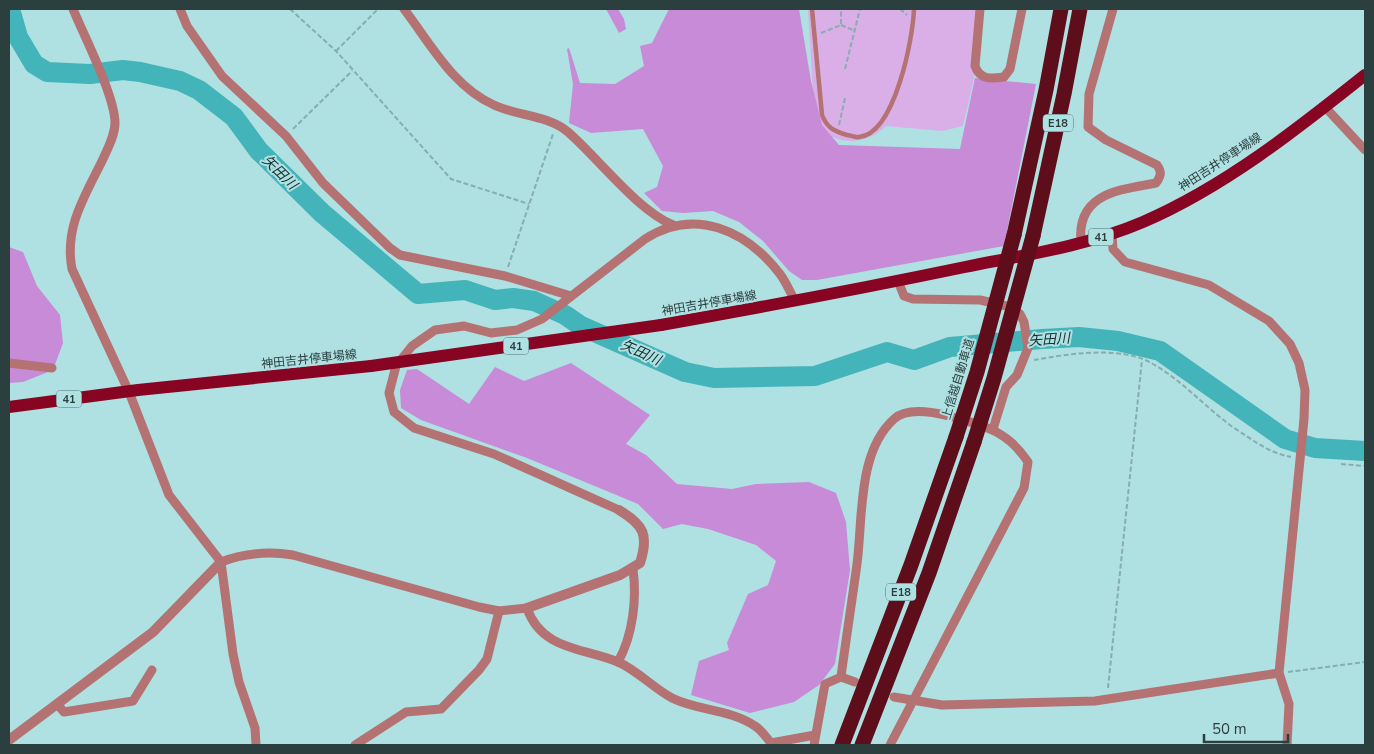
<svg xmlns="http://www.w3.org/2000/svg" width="1374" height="754" viewBox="0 0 1374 754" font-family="'Nunito Sans','Noto Sans JP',sans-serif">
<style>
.green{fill:#daaee6}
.forest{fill:#c78bd7}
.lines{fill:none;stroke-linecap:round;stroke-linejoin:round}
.river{stroke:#43b4b9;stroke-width:20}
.path{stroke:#86aeaf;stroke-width:2;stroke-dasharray:5 2.5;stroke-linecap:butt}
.service{stroke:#b47273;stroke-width:4.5}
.minor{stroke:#b47273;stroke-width:9}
.tertiary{stroke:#b47273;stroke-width:10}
.primary{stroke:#880423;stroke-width:12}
.motorway{stroke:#5e0e1a;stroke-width:15}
.primary-bridge{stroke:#880423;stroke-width:12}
.motorway-bridge{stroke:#5e0e1a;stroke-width:15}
.labels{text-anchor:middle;stroke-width:4;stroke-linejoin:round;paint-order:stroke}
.shield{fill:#afe0e2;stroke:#536f70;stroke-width:1}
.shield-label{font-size:11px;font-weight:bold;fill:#2b3f3f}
.street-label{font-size:12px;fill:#2b3f3f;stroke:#afe0e2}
.water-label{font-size:14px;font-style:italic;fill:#152e2f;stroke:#afe0e2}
</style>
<rect width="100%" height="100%" fill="#afe0e2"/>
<path class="green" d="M 808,9 L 978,9 L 975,74 L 963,126 L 942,131 L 886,126 C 868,143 843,147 821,130 L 814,109 Z"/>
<g class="forest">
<path d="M 606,9 L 618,9 L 624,19 L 626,29 L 619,33 Z"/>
<path d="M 669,9 L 799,9 L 811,81 L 822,125 L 839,145 L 960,149 L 975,78 L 1036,84 L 1004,246 L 817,280 L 802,280 L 789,271 L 763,241 L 739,222 L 713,211 L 683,213 L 662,211 L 644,193 L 657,187 L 663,166 L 643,129 L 591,133 L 569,123 L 573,84 L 567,49 L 569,48 L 580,83 L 615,84 L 644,66 L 640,46 L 652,43 Z"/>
<path d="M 9,247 L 23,252 L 37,286 L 60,315 L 63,343 L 53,370 L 23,382 L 9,383 Z"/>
<path d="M 571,363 L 650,415 L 626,444 L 646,455 L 677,484 L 732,489 L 756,484 L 809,482 L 836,493 L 846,522 L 850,570 L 835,664 L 819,685 L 794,702 L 750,713 L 691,695 L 699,661 L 729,650 L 727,643 L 748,594 L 768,585 L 776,561 L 756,545 L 708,529 L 682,524 L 663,529 L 638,504 L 527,458 L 421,420 L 401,408 L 400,390 L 407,370 L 417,369 L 469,404 L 495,367 L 524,381 Z"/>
</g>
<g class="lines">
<path class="river" d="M 10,9 L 18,37 L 34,64 L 47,72 L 90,74 L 123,70 L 140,72 L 180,81 L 199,90 L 234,117 L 259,151 L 322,213 L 418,294 L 465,290 L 495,300 L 513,298 L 534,301 L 565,315 L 581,326 L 685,372 L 714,378 L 815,376 L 887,352 L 914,360 L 950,347 L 1042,339 L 1079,337 L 1118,341 L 1160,351 L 1285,439 L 1315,448 L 1365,451"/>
<g class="path">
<path d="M 290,9 L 336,51 L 451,179 L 529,204"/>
<path d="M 900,9 L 907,15"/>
<path d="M 841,25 L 855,31"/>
<path d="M 821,33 L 841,25 L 841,9"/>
<path d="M 336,51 L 378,9"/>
<path d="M 845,69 L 860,9"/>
<path d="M 839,125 L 845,98"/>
<path d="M 293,129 L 352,71"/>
<path d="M 508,267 L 553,134"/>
<path d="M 1034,360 C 1068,354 1122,345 1153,364 C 1183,381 1206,408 1234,428 C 1255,441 1267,452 1291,457"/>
<path d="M 1341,464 L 1365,466"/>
<path d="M 1288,672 L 1365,662"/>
<path d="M 1108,688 L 1142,360"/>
</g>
<path class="service" d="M 812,9 L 822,115 C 827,128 834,131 847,135 C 850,135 855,138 859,137 C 895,134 913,38 914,9"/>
<g class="minor">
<path d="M 73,9 C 84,36 115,96 115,123 C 115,135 108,148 103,159 C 85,196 64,227 72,269 L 129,392 L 169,495 L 221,562 L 233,654 L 239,682 L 255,728 L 256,745"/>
<path d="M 180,9 L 187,26 L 222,76 L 286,136 L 323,183 L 390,248 L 400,255 L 505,276 L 571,296"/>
<path d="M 404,9 C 430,43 453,87 494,105 C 517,116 548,115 568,132 C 599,159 637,210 673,225"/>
<path d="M 980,9 L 975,66 C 980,80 991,79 1004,77 L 1010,69 L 1022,9"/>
<path d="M 1325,107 L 1365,150"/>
<path d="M 1112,234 L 1113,249 L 1125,262 L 1209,285 L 1269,321 L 1290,344 L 1299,363 L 1305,390 L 1304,419 L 1279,673 L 1289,704 L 1287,745"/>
<path d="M 1081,243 C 1076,193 1119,190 1156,183 C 1161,176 1162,172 1157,165 L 1106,140 L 1088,127 L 1089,94 L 1113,9"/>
<path d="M 898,281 L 904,296 L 913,299 L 980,300 L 1011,307 L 1020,314 L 1024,322 L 1028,348 L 1017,375 L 1006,387 L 993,429"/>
<path d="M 9,363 L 52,368"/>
<path d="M 619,510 L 494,454 L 414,428 L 394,412 L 389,393 L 396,366 L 412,346 L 435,330 L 464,326 L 491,333 L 517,330 L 542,319 L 645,239 C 695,207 746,230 780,274 C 786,282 790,292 795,301"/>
<path d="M 221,562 C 245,553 268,551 293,555 L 479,607 L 499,611 L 527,608 C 541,650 584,648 618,662 C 637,670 653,688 672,698 C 698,711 730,709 755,726 C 762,730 767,739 773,745"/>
<path d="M 618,662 C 633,635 637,599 633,569"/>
<path d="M 841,677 C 846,639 852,601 857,564 C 863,519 857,452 894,419 C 907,407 933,412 949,416 C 984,426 1007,430 1028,462 L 1024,488 L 890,745"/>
<path d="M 894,697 L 942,705 L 1095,701 L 1279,673"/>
<path d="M 57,704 L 64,712 L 133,701 L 152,670"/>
<path d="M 771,743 L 815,735"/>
<path d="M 355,745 L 406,712 L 441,709 L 479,670 L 487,659 L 499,611"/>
<path d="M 814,745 L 825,684 L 841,677 L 855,682"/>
</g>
<g class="tertiary">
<path d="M 527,608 L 620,575 L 640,563 C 649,535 644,525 619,510"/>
<path d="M 9,740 L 153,632 L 221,562"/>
</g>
<g class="primary">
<path d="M 661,325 C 763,307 864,288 965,267 C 1025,255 1087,246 1143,222 C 1224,187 1296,130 1365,75"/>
<path d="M 9,407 L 138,390 L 371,366"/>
</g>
<g class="motorway">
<path d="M 1014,235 L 1046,90 L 1061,9"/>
<path d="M 1033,236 L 1064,94 L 1080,9"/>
<path d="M 842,745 L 911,565 L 956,437"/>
<path d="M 862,745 L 929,573 L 974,442"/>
</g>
<path class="primary-bridge" d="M 371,366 L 661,325"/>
<g class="motorway-bridge">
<path d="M 956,437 L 977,372 L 1014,235"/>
<path d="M 974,442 L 994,378 L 1033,236"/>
</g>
</g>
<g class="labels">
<g class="shield">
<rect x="1043" y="114.5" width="30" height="17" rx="4"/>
<rect x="1088.5" y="228.5" width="25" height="17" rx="4"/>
<rect x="503.5" y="337.5" width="25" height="17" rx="4"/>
<rect x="56.5" y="390.5" width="25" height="17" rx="4"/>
<rect x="886" y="583.5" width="30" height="17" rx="4"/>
</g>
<g class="shield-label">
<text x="1058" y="127">E18</text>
<text x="1101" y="241">41</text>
<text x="516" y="350">41</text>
<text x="69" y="403">41</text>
<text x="901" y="596">E18</text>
</g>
<g class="street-label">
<text transform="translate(1220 162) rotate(-33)" y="4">神田吉井停車場線</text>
<text transform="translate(709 303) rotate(-10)" y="4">神田吉井停車場線</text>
<text transform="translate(309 359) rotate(-6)" y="4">神田吉井停車場線</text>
<text transform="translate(958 379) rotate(-73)" y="4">上信越自動車道</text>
</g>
<g class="water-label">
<text transform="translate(280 172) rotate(44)" y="5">矢田川</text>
<text transform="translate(1049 339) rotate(-4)" y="5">矢田川</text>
<text transform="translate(641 352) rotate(24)" y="5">矢田川</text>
</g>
</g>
<rect width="1374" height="754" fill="none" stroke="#2b3f3f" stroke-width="20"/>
<path d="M1204 734v8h84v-8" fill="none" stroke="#2b3f3f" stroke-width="2.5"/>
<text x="1212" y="734" font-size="15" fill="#2b3f3f" stroke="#afe0e2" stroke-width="4" paint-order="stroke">50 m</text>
</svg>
